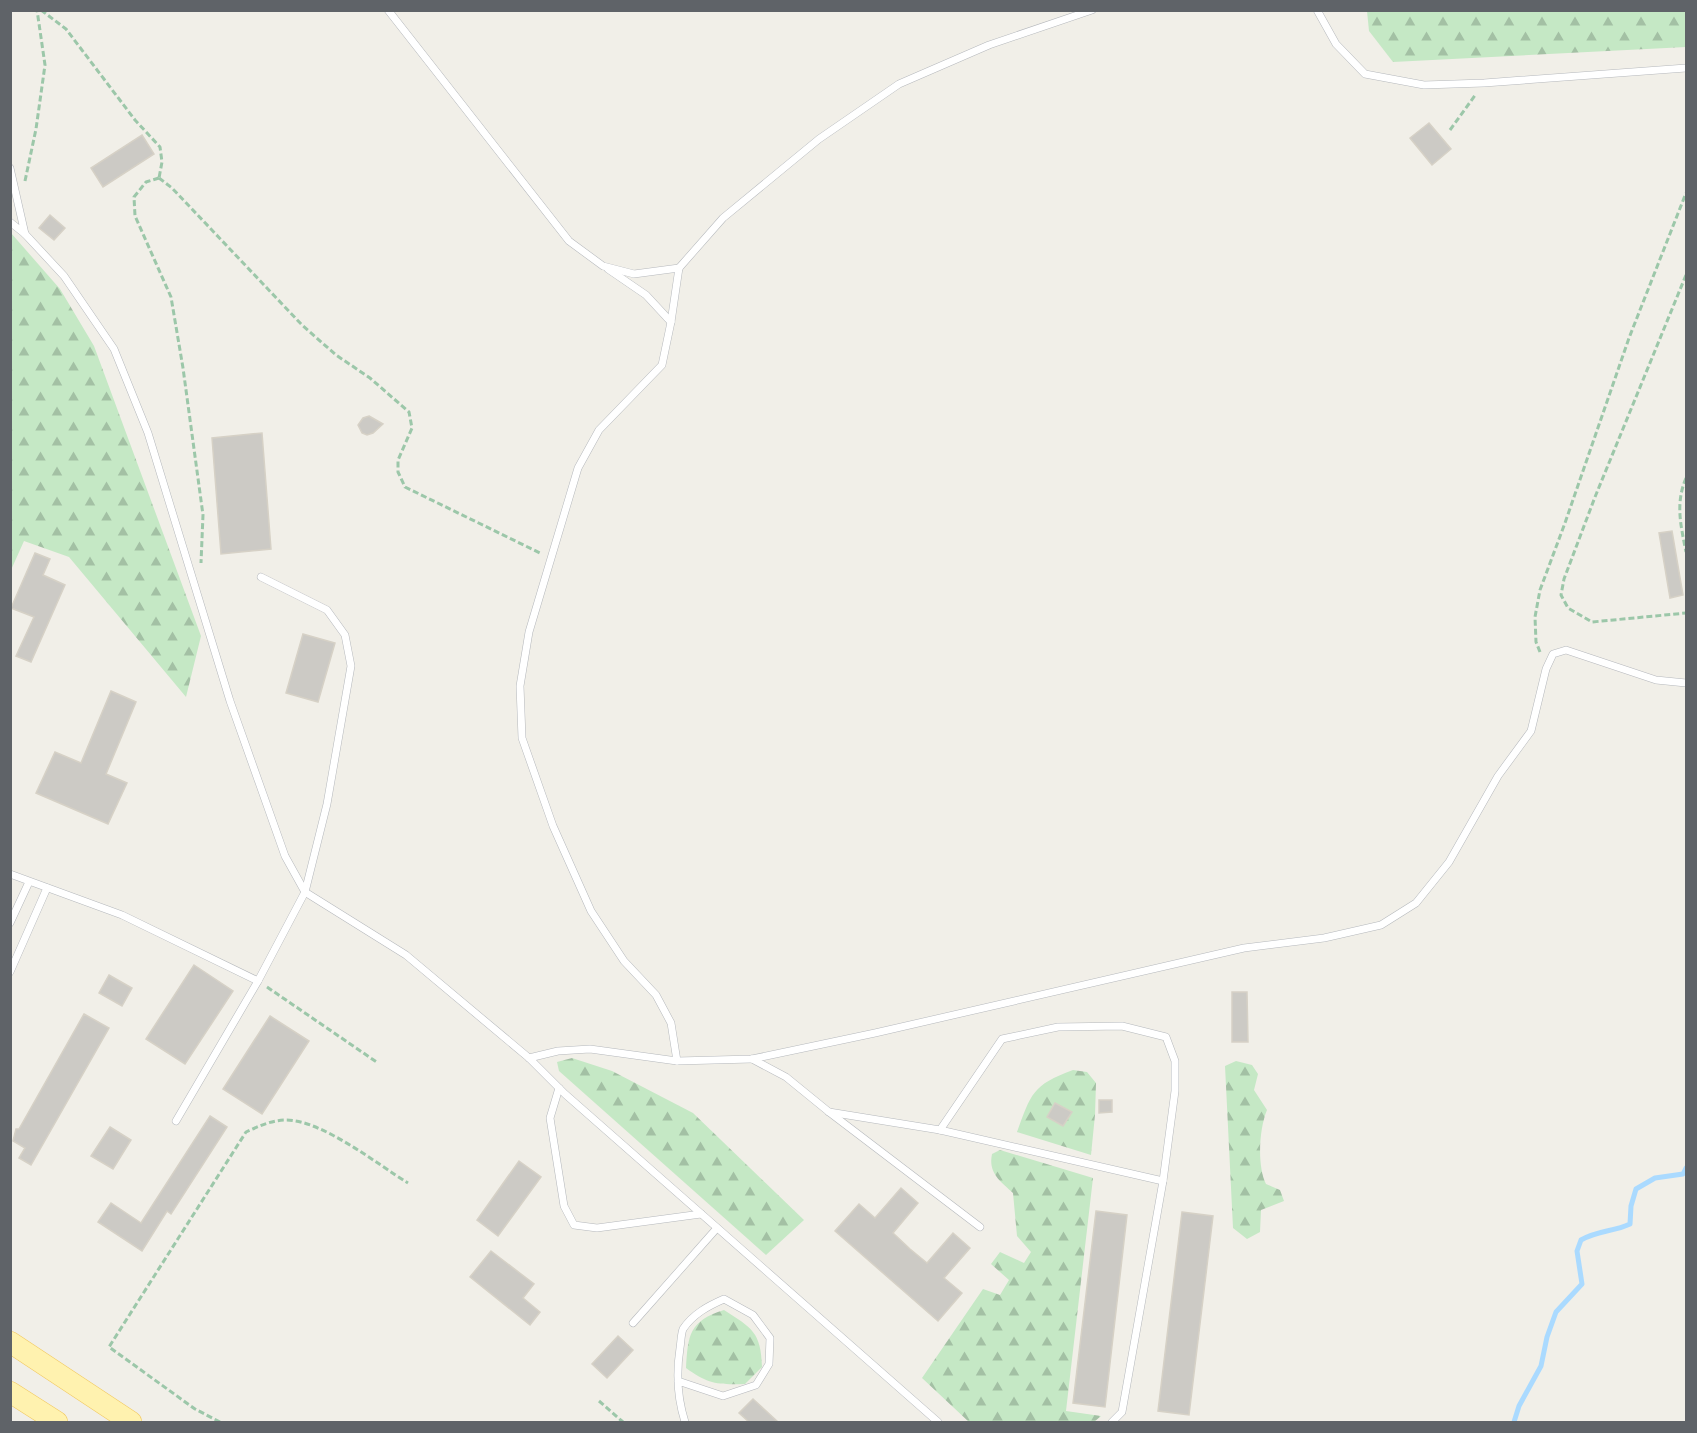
<svg xmlns="http://www.w3.org/2000/svg" width="1697" height="1433" viewBox="0 0 1697 1433" font-family="'Nunito Sans',sans-serif">
<style>
.forest{fill:url(#forest-firs)}
.lines{fill:none;stroke-linecap:round;stroke-linejoin:round}
.stream{stroke:#aadaff;stroke-width:5}
.building{fill:#cccac5;stroke:#d6d1c6;stroke-width:1.5}
.lane-casing{stroke:#b5b8bc;stroke-width:8}
.primary-casing{stroke:#f2c960;stroke-width:22}
.path{stroke:#9cc7a9;stroke-width:3;stroke-dasharray:6 3;stroke-linecap:butt}
.lane{stroke:#fff;stroke-width:7}
.primary{stroke:#fff2af;stroke-width:21}
</style>
<defs>
<pattern id="forest-firs" width="22" height="20" patternUnits="userSpaceOnUse" patternTransform="scale(1.5)"><rect width="22" height="20" fill="#c5e8c5"/><path d="M5 1l3.5 6h-7zM16 11l3.5 6h-7z" fill="#a3c0a4"/></pattern>
</defs>
<rect width="100%" height="100%" fill="#f1efe8"/>
<g class="forest">
<path d="M 1367,11 L 1686,11 L 1686,47 L 1393,62 L 1369,31 Z"/>
<path d="M 11,233 L 60,289 L 94,346 L 201,636 L 186,697 L 69,557 L 24,541 L 11,570 Z"/>
<path d="M 572,1058 L 612,1071 L 693,1113 L 804,1220 L 766,1255 L 559,1071 L 557,1062 Z"/>
<path d="M 1236,1061 L 1252,1065 L 1258,1074 L 1254,1090 L 1267,1110 C 1259,1129 1257,1166 1266,1184 L 1280,1190 L 1284,1201 L 1261,1210 L 1260,1232 L 1247,1239 L 1233,1228 L 1225,1066 Z"/>
<path d="M 1073,1070 L 1087,1072 L 1096,1083 L 1095,1115 L 1091,1155 L 1017,1132 C 1031,1094 1032,1085 1073,1070 Z"/>
<path d="M 1000,1150 L 1093,1178 L 1066,1411 L 1101,1416 L 1094,1422 L 969,1422 L 922,1378 L 983,1289 L 1000,1295 L 1009,1280 L 991,1264 L 1000,1252 L 1024,1263 L 1031,1252 L 1017,1236 L 1013,1193 C 1000,1181 988,1173 992,1154 Z"/>
<path d="M 724,1310 C 752,1328 761,1332 762,1367 L 745,1384 C 718,1385 708,1384 686,1368 C 688,1335 689,1321 724,1310 Z"/>
</g>
<g class="lines">
<path class="stream" d="M 1514,1422 L 1519,1406 L 1541,1366 L 1547,1337 L 1556,1312 L 1582,1284 L 1577,1251 L 1581,1240 C 1599,1230 1613,1232 1630,1224 L 1631,1206 L 1636,1189 L 1655,1178 L 1683,1174 L 1686,1168"/>
</g>
<g class="building">
<path d="M 1429,123 L 1451,149 L 1432,165 L 1410,138 Z"/>
<path d="M 142,135 L 154,154 L 103,187 L 91,168 Z"/>
<path d="M 50,215 L 65,228 L 54,240 L 39,228 Z"/>
<path d="M 369,416 L 383,424 L 373,433 L 367,435 L 362,433 L 358,425 L 363,418 Z"/>
<path d="M 262,433 L 271,549 L 221,554 L 212,438 Z"/>
<path d="M 1672,531 L 1683,595 L 1670,598 L 1659,533 Z"/>
<path d="M 35,553 L 50,559 L 43,575 L 65,585 L 31,662 L 16,656 L 34,617 L 11,608 Z"/>
<path d="M 303,634 L 335,643 L 318,702 L 286,693 Z"/>
<path d="M 111,691 L 136,702 L 106,774 L 127,783 L 108,824 L 36,793 L 55,752 L 81,763 Z"/>
<path d="M 194,965 L 233,991 L 185,1064 L 146,1039 Z"/>
<path d="M 109,975 L 132,988 L 122,1006 L 99,993 Z"/>
<path d="M 1232,992 L 1247,992 L 1248,1042 L 1232,1042 Z"/>
<path d="M 84,1014 L 109,1028 L 31,1165 L 19,1158 L 25,1148 L 13,1141 L 16,1129 L 19,1129 Z"/>
<path d="M 270,1016 L 309,1041 L 262,1114 L 223,1089 Z"/>
<path d="M 1099,1100 L 1112,1100 L 1112,1112 L 1099,1113 Z"/>
<path d="M 1055,1103 L 1072,1112 L 1063,1126 L 1047,1117 Z"/>
<path d="M 210,1116 L 227,1127 L 171,1214 L 167,1211 L 142,1251 L 98,1222 L 111,1203 L 141,1223 Z"/>
<path d="M 110,1127 L 131,1140 L 113,1169 L 91,1156 Z"/>
<path d="M 519,1161 L 541,1177 L 498,1236 L 477,1220 Z"/>
<path d="M 901,1188 L 918,1203 L 893,1233 L 910,1249 L 927,1263 L 953,1233 L 970,1248 L 944,1278 L 962,1293 L 938,1321 L 835,1231 L 859,1204 L 875,1218 Z"/>
<path d="M 1096,1211 L 1127,1215 L 1105,1407 L 1073,1403 Z"/>
<path d="M 1182,1212 L 1213,1216 L 1189,1415 L 1158,1411 Z"/>
<path d="M 491,1251 L 534,1284 L 523,1298 L 540,1312 L 530,1325 L 470,1277 Z"/>
<path d="M 618,1336 L 633,1350 L 607,1378 L 592,1364 Z"/>
<path d="M 753,1399 L 778,1422 L 749,1422 L 739,1413 Z"/>
</g>
<g class="lines">
<g class="lane-casing">
<g id="lane">
<path d="M 388,10 L 569,241 L 603,266 L 634,274 L 679,268"/>
<path d="M 1317,10 L 1336,44 L 1365,74 L 1424,85 L 1484,83 L 1686,68"/>
<path d="M 10,168 L 25,234 L 10,222"/>
<path d="M 25,234 L 64,276 L 114,349 L 148,433 L 230,701 L 285,856 L 305,892 L 406,955 L 529,1058 L 565,1094 L 938,1422"/>
<path d="M 608,269 L 646,295 L 671,322"/>
<path d="M 10,874 L 122,915 L 258,981"/>
<path d="M 10,923 L 29,882"/>
<path d="M 10,972 L 47,888"/>
<path d="M 529,1058 L 558,1051 L 590,1049 L 677,1061 L 752,1059 L 875,1033 L 1244,948 L 1324,938 L 1381,925 L 1416,903 L 1449,862 L 1498,776 L 1531,731 L 1546,669 L 1553,654 L 1566,650 L 1656,680 L 1686,683"/>
<path d="M 752,1059 L 786,1077 L 829,1112 L 980,1227"/>
<path d="M 677,1061 L 671,1023 L 656,995 L 624,961 L 591,911 L 553,826 L 522,738 L 520,686 L 529,632 L 578,468 L 599,430 L 662,365 L 671,322 L 679,268 L 723,218 L 819,139 L 899,84 L 989,45 L 1092,10"/>
<path d="M 559,1088 L 550,1118 L 564,1206 L 574,1225 L 597,1228 L 701,1214"/>
<path d="M 829,1112 L 940,1130 L 1163,1181"/>
<path d="M 176,1121 L 258,981 L 305,892 L 327,804 L 351,666 L 345,635 L 327,610 L 261,577"/>
<path d="M 940,1130 L 1002,1039 L 1058,1027 L 1122,1026 L 1166,1037 L 1175,1061 L 1175,1091 L 1163,1181 L 1122,1412 L 1112,1422"/>
<path d="M 633,1323 L 717,1228"/>
<path d="M 678,1381 L 723,1396 L 756,1385 L 769,1364 L 770,1338 L 753,1315 L 724,1299 C 708,1306 693,1314 683,1329 C 681,1334 681,1342 680,1348 C 676,1374 677,1397 685,1422"/>
</g>
</g>
<g class="primary-casing">
<g id="primary">
<path d="M 10,1342 L 131,1422"/>
<path d="M 10,1392 L 57,1422"/>
</g>
</g>
<g class="path">
<path d="M 41,10 L 66,29 L 135,120 L 160,147 L 162,162 L 159,178"/>
<path d="M 1450,130 L 1476,94"/>
<path d="M 159,178 L 172,188 L 302,325 L 336,355 L 370,378 L 409,412 L 412,428 L 398,460 L 398,472 L 405,487 L 542,554"/>
<path d="M 159,178 L 146,182 L 134,197 L 135,216 L 171,297 L 183,368 L 203,515 L 201,563"/>
<path d="M 25,181 L 36,129 L 45,65 L 37,10"/>
<path d="M 1686,275 L 1595,497 L 1564,579 L 1561,595 L 1568,608 L 1592,622 L 1686,613"/>
<path d="M 1686,478 C 1675,504 1681,526 1686,552"/>
<path d="M 1540,652 L 1536,642 L 1535,617 L 1540,590 L 1565,523 L 1629,338 L 1686,193"/>
<path d="M 267,987 L 378,1063"/>
<path d="M 599,1401 L 623,1422"/>
<path d="M 220,1422 L 195,1409 L 109,1347 L 246,1132 C 259,1126 272,1120 286,1120 C 322,1120 377,1164 408,1183"/>
</g>
<use href="#lane" class="lane"/>
<use href="#primary" class="primary"/>
</g>
<rect width="1697" height="1433" fill="none" stroke="#5f6368" stroke-width="24"/>
</svg>
